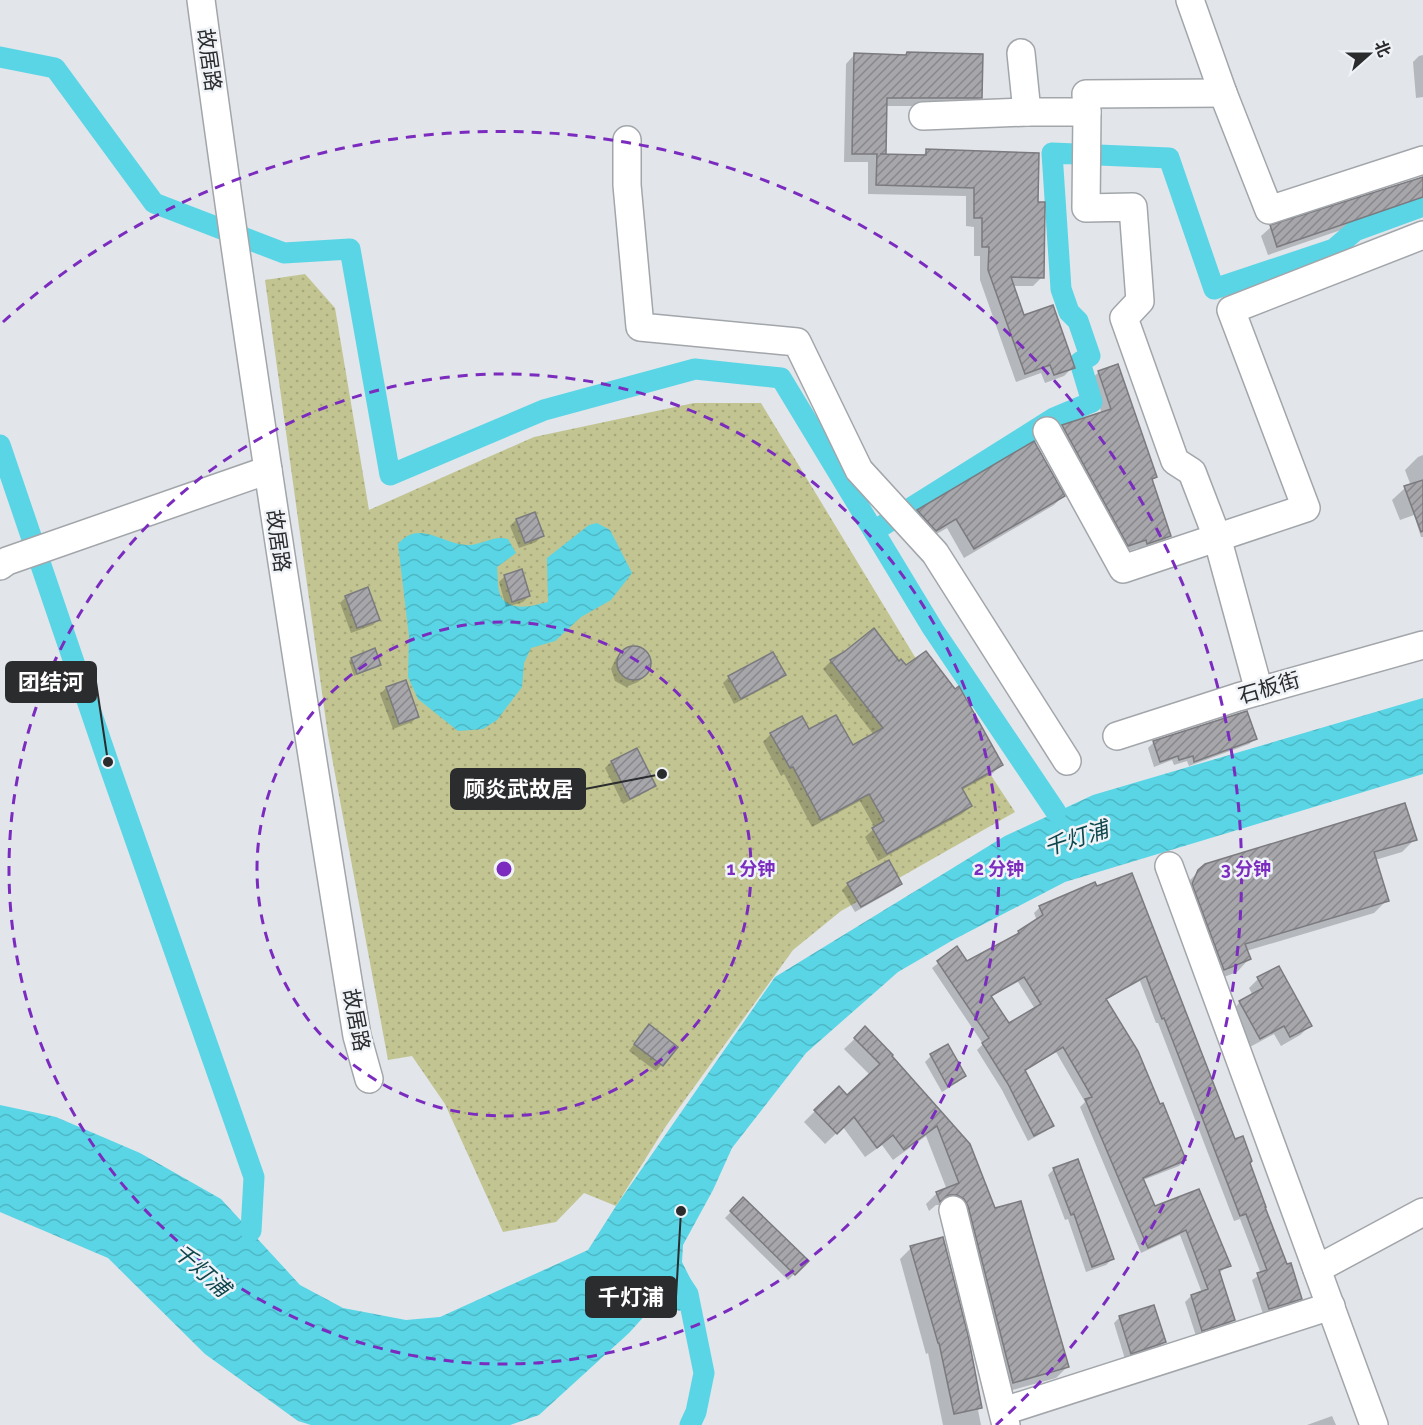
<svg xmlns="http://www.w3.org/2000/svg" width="1423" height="1425" viewBox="0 0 1423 1425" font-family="Raleway,'Noto Sans SC',sans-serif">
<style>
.park{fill:url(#park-dots)}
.water{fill:url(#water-waves)}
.shadow{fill:#0003;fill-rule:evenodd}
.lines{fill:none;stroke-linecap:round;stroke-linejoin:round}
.canal{stroke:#59d5e5;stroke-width:21}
.building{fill:url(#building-hatch);stroke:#7b7a7f;stroke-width:1.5;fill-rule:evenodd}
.minor-casing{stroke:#a2a6aa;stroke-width:30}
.minor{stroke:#fff;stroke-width:27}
.ring{fill:none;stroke:#7b2cbf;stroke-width:3;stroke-dasharray:10 8}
.labels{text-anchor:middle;stroke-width:5;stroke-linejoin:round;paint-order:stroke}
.street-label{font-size:21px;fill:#2b2c2e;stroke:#eff3f7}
.water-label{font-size:22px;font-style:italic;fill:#0d464c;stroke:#eff3f7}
.centre{fill:#7b2cbf;stroke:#eff3f7;stroke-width:3}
.ring-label{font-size:18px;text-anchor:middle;font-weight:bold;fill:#7b2cbf;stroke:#eff3f7;stroke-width:5;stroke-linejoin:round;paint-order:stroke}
.leader{fill:none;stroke:#2b2c2e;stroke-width:2}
.callout-dot{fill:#2b2c2e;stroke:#eff3f7;stroke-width:2}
.callout{fill:#2b2c2e;stroke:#2b2c2e;stroke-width:2}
.callout-label{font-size:22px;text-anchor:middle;font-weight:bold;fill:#fff}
</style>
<defs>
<pattern id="park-dots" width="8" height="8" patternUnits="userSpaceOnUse" patternTransform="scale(1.5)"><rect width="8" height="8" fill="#c2c591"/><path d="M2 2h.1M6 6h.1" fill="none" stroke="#a7a97d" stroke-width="1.8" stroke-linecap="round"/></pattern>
<pattern id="water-waves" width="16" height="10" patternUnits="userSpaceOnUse" patternTransform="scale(1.5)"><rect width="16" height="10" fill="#59d5e5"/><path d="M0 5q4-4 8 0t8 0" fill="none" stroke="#4eb7c5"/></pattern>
<pattern id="building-hatch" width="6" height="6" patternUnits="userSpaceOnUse" patternTransform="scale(1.5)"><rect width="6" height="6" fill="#a6a6ab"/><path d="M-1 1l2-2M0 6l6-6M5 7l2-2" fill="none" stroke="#87878c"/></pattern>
</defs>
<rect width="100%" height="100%" fill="#e2e5ea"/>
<path class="park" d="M 305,274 L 335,308 L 369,510 L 534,437 L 694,403 L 761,403 L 938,695 L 1015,812 L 841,911 L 793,950 L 666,1126 L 616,1206 L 584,1193 L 556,1222 L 503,1232 L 445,1104 L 412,1056 L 388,1060 L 328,736 L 265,280 Z"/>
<g class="water">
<path d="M 597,523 L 610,530 L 632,573 L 611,600 L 581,617 L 555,641 L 531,648 L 524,663 L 522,687 L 497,720 L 483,729 L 458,731 L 418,699 L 408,677 L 409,636 L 398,544 C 419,519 442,544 467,545 C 481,546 493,535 508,539 L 516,553 L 497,567 C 498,575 497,589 501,597 C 511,612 533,606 548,602 L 547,558 L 589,525 Z"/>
<path d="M 1423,698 L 1423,774 L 1065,882 L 953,940 L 898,972 L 806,1053 L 732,1148 L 713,1190 L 683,1245 L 682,1262 L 696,1290 L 689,1307 L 679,1311 L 665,1305 L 648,1312 L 629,1333 L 539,1415 L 510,1425 L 311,1425 L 298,1421 L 205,1354 L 108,1258 L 0,1212 L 0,1105 L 56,1117 L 140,1153 L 221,1199 L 300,1285 L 343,1308 L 406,1320 L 440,1317 L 588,1250 L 616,1206 L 775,977 L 1005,836 L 1093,795 Z"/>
</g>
<g class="shadow">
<path d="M 907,53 L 981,97 L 972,106 L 885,106 L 885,154 L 882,156 L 921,157 L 927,151 L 1037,204 L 1042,277 L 1033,286 L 1012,286 L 1023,317 L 1073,367 L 1064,376 L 1045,383 L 1041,373 L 1016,382 L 980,280 L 980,256 L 974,256 L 974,227 L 966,226 L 966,196 L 868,194 L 868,162 L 844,162 L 846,64 L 854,55 L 904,56 Z"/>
<path d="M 1423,55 L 1423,97 L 1416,98 L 1413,62 L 1419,56 Z"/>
<path d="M 1423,178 L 1423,202 L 1268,255 L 1261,236 L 1271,227 Z"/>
<path d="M 1099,372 L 1156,476 L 1151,481 L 1169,536 L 1160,544 L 1139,551 L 1138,548 L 1120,554 L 1054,435 L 1063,427 L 1102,414 L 1090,380 Z"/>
<path d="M 1034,443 L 1063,496 L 1054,505 L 964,558 L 947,528 L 926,540 L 908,520 L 918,511 Z"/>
<path d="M 1423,455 L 1423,537 L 1421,537 L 1414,515 L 1400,520 L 1392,500 L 1405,488 L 1411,486 L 1405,470 L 1418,457 Z"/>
<path d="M 516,520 L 542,536 L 536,542 L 519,548 L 510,526 Z"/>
<path d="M 505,576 L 529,596 L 523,602 L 506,607 L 499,582 Z"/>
<path d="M 346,597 L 379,619 L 373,625 L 351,633 L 340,603 Z"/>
<path d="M 635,647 L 646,652 L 650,664 L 645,676 L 638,682 L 626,687 L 615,681 L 611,669 L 616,658 L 623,651 Z"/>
<path d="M 351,659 L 379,665 L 354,676 L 349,661 Z"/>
<path d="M 831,661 L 898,663 L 1001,765 L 993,773 L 962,790 L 971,806 L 962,814 L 878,861 L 865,837 L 875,828 L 860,801 L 812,827 L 784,774 L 781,776 L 763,742 L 771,734 L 809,731 L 852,747 L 874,735 L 823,669 Z"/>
<path d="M 784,675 L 778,681 L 734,704 L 723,683 L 729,677 Z"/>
<path d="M 386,688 L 418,716 L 412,722 L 393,729 L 380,694 Z"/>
<path d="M 1255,739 L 1249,744 L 1189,766 L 1187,761 L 1174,765 L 1172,760 L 1154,767 L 1148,748 L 1154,742 Z"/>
<path d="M 636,750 L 654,785 L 648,791 L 623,804 L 605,768 L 611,762 Z"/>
<path d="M 1415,839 L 1402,852 L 1375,860 L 1387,900 L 1374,913 L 1246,951 L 1249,959 L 1237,972 L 1211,982 L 1186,884 L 1199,871 Z"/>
<path d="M 1131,875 L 1234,1141 L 1248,1163 L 1263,1208 L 1300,1298 L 1294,1304 L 1263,1314 L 1252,1280 L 1261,1274 L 1240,1219 L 1234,1221 L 1158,1023 L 1156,1023 L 1140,981 L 1105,1000 L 1185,1160 L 1179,1166 L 1143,1180 L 1154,1208 L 1198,1191 L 1229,1265 L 1219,1273 L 1233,1320 L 1227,1326 L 1196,1336 L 1185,1302 L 1191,1296 L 1202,1293 L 1180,1235 L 1141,1253 L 1080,1107 L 1085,1102 L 1056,1052 L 1024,1072 L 1052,1126 L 1046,1131 L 1028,1141 L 1002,1090 L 977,1050 L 983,1044 L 932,968 L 957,948 L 967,962 L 1014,937 L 1037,921 L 1034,913 L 1040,907 ZM 1018,982 L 1035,1009 L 1009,1025 L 990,997 Z"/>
<path d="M 848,884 L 900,884 L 894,890 L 855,912 L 842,890 Z"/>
<path d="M 1258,979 L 1310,1026 L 1300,1035 L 1281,1046 L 1274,1034 L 1250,1047 L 1231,1012 L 1240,1002 L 1253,996 L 1249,988 Z"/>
<path d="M 865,1029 L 969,1144 L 994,1210 L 1067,1367 L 1056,1378 L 1002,1393 L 945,1205 L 936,1205 L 929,1211 L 926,1204 L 937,1193 L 947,1190 L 926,1136 L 893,1160 L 882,1145 L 865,1157 L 843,1127 L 825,1144 L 804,1122 L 838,1088 L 847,1097 L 870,1075 L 844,1049 Z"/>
<path d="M 643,1032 L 676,1047 L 656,1071 L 629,1051 Z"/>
<path d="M 947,1046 L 964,1076 L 958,1082 L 942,1092 L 925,1062 L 931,1056 Z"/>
<path d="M 1054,1169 L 1112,1259 L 1106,1265 L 1086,1272 L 1068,1219 L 1065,1220 L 1048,1175 Z"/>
<path d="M 743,1199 L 807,1261 L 788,1280 L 725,1218 Z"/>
<path d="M 911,1248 L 981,1408 L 978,1410 L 981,1425 L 943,1425 L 928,1353 L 926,1354 L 900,1259 Z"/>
<path d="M 1120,1317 L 1164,1342 L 1158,1348 L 1125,1359 L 1114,1323 Z"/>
<path d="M 1332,1416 L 1336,1425 L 1307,1425 Z"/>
</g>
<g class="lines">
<g class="canal">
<path d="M 0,57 L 55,68 L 154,203 L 284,253 L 350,249 L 390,475 L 544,410 L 695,369 L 781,378 L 933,629 L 1056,812"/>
<path d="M 0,445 L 108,762 L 254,1177 L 251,1231"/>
<path d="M 874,531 L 1054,418 L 1092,402 L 1080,362 L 1090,356 L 1078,321 L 1069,312 L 1061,289 L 1052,153 L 1169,158 L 1214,289 L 1334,249 L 1355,231 L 1423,206"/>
<path d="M 678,1279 L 688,1294 L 704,1373 L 696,1412 L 690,1425"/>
</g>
</g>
<g class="building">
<path d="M 907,52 L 983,54 L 982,98 L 887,98 L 886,154 L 880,154 L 926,155 L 926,149 L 1039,153 L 1038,202 L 1045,202 L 1044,278 L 1011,277 L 1024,315 L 1053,305 L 1075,368 L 1054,375 L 1050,365 L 1025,374 L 988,270 L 989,247 L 982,247 L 982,218 L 974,218 L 974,188 L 876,185 L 877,154 L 852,154 L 854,53 L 906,55 Z"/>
<path d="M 1423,177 L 1423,197 L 1277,247 L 1270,225 Z"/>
<path d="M 1118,364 L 1157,477 L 1152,479 L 1171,536 L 1147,544 L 1146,540 L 1128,546 L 1062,425 L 1111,409 L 1098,371 Z"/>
<path d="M 1034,441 L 1065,496 L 974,549 L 956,519 L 936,531 L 917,510 Z"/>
<path d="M 1423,480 L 1423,531 L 1421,532 L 1404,486 Z"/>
<path d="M 535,512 L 544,536 L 525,543 L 516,519 Z"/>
<path d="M 522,569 L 530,596 L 512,602 L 504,575 Z"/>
<path d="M 368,587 L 380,620 L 357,628 L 345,596 Z"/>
<path d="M 874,628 L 899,661 L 901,659 L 906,665 L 926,651 L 955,689 L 959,686 L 1003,765 L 962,788 L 972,806 L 887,854 L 872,828 L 884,821 L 869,794 L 821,820 L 793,767 L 790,768 L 770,733 L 802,716 L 809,729 L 836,715 L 853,745 L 883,728 L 830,660 L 844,652 Z"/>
<circle cx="634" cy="663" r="17"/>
<path d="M 375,648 L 381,665 L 357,674 L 351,658 Z"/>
<path d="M 773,652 L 786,675 L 741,699 L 728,676 Z"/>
<path d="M 406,680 L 419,717 L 399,724 L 386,687 Z"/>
<path d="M 1247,711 L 1257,739 L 1194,762 L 1193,756 L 1179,760 L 1178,756 L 1160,762 L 1153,741 Z"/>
<path d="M 637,748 L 656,786 L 630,799 L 611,761 Z"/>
<path d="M 1405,803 L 1417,840 L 1374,852 L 1389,901 L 1245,944 L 1251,959 L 1224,970 L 1192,884 L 1198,870 L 1205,864 Z"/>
<path d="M 889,860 L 902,884 L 861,907 L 847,883 Z"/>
<path d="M 1132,873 L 1235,1139 L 1243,1136 L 1252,1161 L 1250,1163 L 1266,1207 L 1265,1207 L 1287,1264 L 1291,1263 L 1302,1299 L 1269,1309 L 1257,1273 L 1267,1270 L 1246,1214 L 1240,1216 L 1164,1018 L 1162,1019 L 1146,976 L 1106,999 L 1138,1051 L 1160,1104 L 1163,1103 L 1186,1160 L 1143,1178 L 1155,1206 L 1199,1189 L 1231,1266 L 1219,1270 L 1235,1320 L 1202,1331 L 1191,1295 L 1208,1289 L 1186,1230 L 1148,1248 L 1085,1099 L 1092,1097 L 1063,1047 L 1025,1070 L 1054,1126 L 1034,1136 L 1008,1084 L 982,1043 L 989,1038 L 937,961 L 957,946 L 967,961 L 1019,933 L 1018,931 L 1043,915 L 1039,906 L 1095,882 L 1097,886 ZM 1024,977 L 1041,1004 L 1009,1023 L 991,996 Z"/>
<path d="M 1279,966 L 1312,1026 L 1290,1037 L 1284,1026 L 1260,1039 L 1239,1001 L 1263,988 L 1257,977 Z"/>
<path d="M 649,1024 L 678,1047 L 663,1066 L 634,1044 Z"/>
<path d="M 865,1026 L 893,1055 L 892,1056 L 970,1144 L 995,1208 L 1021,1201 L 1069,1367 L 1013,1383 L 968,1206 L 964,1199 L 957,1195 L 949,1195 L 940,1202 L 936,1192 L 959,1183 L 937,1126 L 904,1150 L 893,1135 L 877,1148 L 854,1117 L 837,1134 L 814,1110 L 839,1086 L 847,1095 L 880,1064 L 854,1038 Z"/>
<path d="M 948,1044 L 966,1076 L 948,1087 L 930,1054 Z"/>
<path d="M 1078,1159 L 1114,1259 L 1092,1267 L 1074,1214 L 1071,1215 L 1053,1168 Z"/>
<path d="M 743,1197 L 809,1261 L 795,1275 L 730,1211 Z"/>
<path d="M 943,1237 L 968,1335 L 982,1408 L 954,1414 L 939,1343 L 938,1343 L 910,1246 Z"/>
<path d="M 1154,1305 L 1166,1342 L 1131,1354 L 1119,1316 Z"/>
</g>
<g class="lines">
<g class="minor-casing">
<g id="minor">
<path d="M 201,0 C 247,346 301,692 357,1036 L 369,1079"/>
<path d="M 1190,0 L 1223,93 L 1269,210 L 1423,160"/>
<path d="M 1021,53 L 1027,112 L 1087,112 L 1086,208 L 1133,207 L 1140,301 L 1124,318 L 1175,461 L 1192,472 L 1217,537 L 1259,691"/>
<path d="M 1087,112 L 1086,94 L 1223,93"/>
<path d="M 923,116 L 1027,112"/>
<path d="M 627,140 L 627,185 L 640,327 L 797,342 L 859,470 L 935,553 L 1067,761"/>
<path d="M 1047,431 L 1123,569 L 1306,508 L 1231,310 L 1423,235"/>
<path d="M 0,566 L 7,561 L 268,470"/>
<path d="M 1117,736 L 1238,697 L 1423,645"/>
<path d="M 1169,866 L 1374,1425"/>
<path d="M 953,1210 L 1006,1425"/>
<path d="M 1317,1269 L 1423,1212"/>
<path d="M 1004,1411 L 1331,1306"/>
</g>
</g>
<use href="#minor" class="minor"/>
</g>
<g class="ring">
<circle cx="504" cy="869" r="247"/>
<circle cx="504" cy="869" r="495"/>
<path d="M3 322A742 742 0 1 1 996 1425"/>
</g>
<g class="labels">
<g class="street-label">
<text transform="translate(209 60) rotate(82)" y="7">故居路</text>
<text transform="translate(278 541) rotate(82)" y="7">故居路</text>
<text transform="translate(1269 688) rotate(-16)" y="7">石板街</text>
<text transform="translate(356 1020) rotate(79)" y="7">故居路</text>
</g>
<g class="water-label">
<text transform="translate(1076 838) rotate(-18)" y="8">千灯浦</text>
<text transform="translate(202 1270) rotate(42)" y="8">千灯浦</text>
</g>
</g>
<circle cx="504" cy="869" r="9" class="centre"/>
<g class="ring-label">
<text x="751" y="875">1 分钟</text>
<text x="999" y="875">2 分钟</text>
<text x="1246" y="875">3 分钟</text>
</g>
<path class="leader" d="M108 762L96 682M662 774L585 789M681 1211L676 1297"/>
<g class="callout-dot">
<circle cx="108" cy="762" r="6"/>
<circle cx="662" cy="774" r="6"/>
<circle cx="681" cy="1211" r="6"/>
</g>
<g class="callout">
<rect x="6" y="662" width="90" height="40" rx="6"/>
<rect x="451" y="769" width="134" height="40" rx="6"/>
<rect x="586" y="1277" width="90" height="40" rx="6"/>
</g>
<g class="callout-label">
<text x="51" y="690">团结河</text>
<text x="518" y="797">顾炎武故居</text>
<text x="631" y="1305">千灯浦</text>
</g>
<g transform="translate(1369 54) rotate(69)" stroke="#eff3f7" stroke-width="4.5" paint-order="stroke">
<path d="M0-4.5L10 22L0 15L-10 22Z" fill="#2b2c2e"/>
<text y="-9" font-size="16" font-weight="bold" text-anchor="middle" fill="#2b2c2e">北</text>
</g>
</svg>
